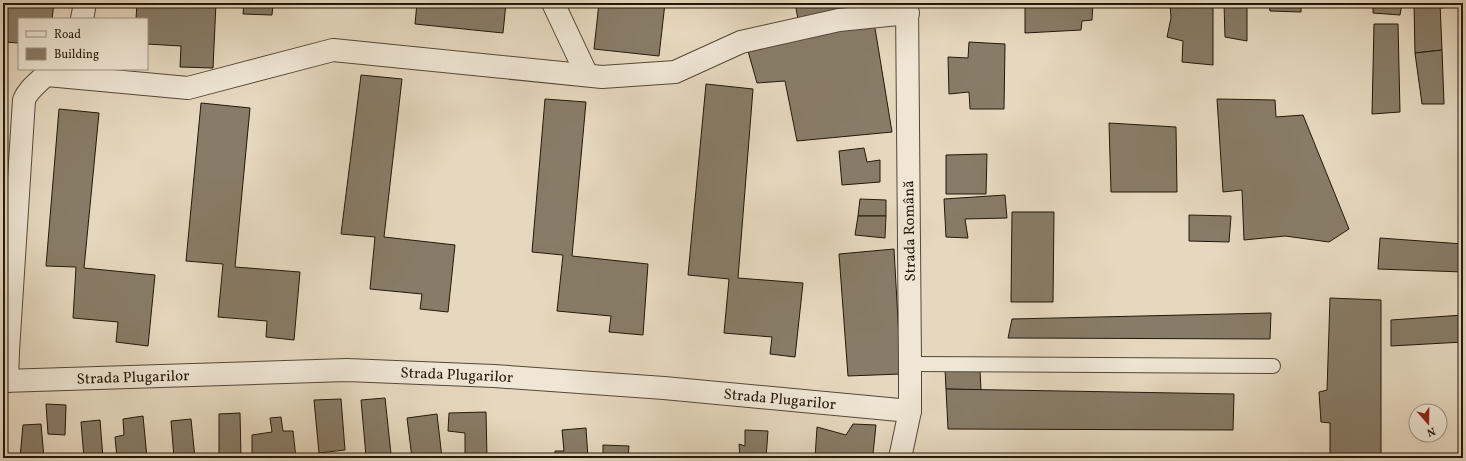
<svg xmlns="http://www.w3.org/2000/svg" width="1466" height="461" viewBox="0 0 1466 461" font-family="Vollkorn,serif">
<style>
.building{fill:#887c68;stroke:#22180a}
.lines{fill:none;stroke-linecap:round;stroke-linejoin:round}
.lane-casing{stroke:#534837;stroke-width:16}
.street-casing{stroke:#534837;stroke-width:24}
.lane{stroke:#efe6d5;stroke-width:14}
.street{stroke:#efe6d5;stroke-width:22}
.labels{text-anchor:middle;stroke-width:3;stroke-linejoin:round;paint-order:stroke}
.street-label{font-size:15px;fill:#22180a;stroke:#efe6d5}
</style>
<rect width="100%" height="100%" fill="#e6d8bf"/>
<filter id="stains"><feTurbulence type="fractalNoise" baseFrequency=".005" numOctaves="4"/><feColorMatrix values="0 0 0 0 .2 0 0 0 0 .09 0 0 0 0 .02 0 0 0 .5 -.17"/></filter>
<radialGradient id="worn" r=".72"><stop offset=".6" stop-color="#630" stop-opacity="0"/><stop offset="1" stop-color="#630" stop-opacity=".3"/></radialGradient>
<g class="building">
<path d="M 8,3 L 54,3 L 52,19 L 19,19 L 19,43 L 4,42 Z"/>
<path d="M 137,3 L 169,3 L 169,4 L 195,5 L 195,3 L 216,3 L 213,68 L 180,67 L 181,46 L 147,44 L 147,19 L 136,19 Z"/>
<path d="M 244,3 L 273,3 L 272,15 L 243,14 Z"/>
<path d="M 417,3 L 506,3 L 503,33 L 415,24 Z"/>
<path d="M 599,3 L 665,3 L 659,56 L 594,49 Z"/>
<path d="M 795,3 L 871,3 L 872,6 L 798,19 Z"/>
<path d="M 1025,3 L 1093,3 L 1092,20 L 1082,21 L 1081,30 L 1025,33 Z"/>
<path d="M 1170,3 L 1213,3 L 1213,65 L 1182,62 L 1183,41 L 1167,37 L 1171,18 Z"/>
<path d="M 1224,3 L 1247,3 L 1247,41 L 1225,37 Z"/>
<path d="M 1269,3 L 1301,3 L 1301,12 L 1270,11 Z"/>
<path d="M 1373,3 L 1402,3 L 1400,15 L 1373,13 Z"/>
<path d="M 1414,3 L 1440,3 L 1442,50 L 1415,53 Z"/>
<path d="M 1440,3 L 1463,3 L 1463,5 L 1441,8 Z"/>
<path d="M 874,22 L 892,132 L 797,141 L 785,81 L 757,83 L 748,51 Z"/>
<path d="M 1374,24 L 1398,24 L 1400,112 L 1372,114 Z"/>
<path d="M 969,42 L 1005,44 L 1004,109 L 970,109 L 969,92 L 949,94 L 948,57 L 968,58 Z"/>
<path d="M 1442,50 L 1444,104 L 1422,104 L 1415,53 Z"/>
<path d="M 361,75 L 402,79 L 384,237 L 455,245 L 448,312 L 420,309 L 422,294 L 370,289 L 375,237 L 341,234 Z"/>
<path d="M 706,84 L 753,89 L 738,278 L 803,283 L 795,357 L 770,354 L 772,337 L 724,333 L 729,279 L 688,275 Z"/>
<path d="M 545,99 L 586,102 L 572,256 L 648,264 L 643,335 L 609,332 L 611,316 L 557,311 L 563,255 L 532,252 Z"/>
<path d="M 1217,99 L 1275,100 L 1276,117 L 1303,115 L 1349,229 L 1329,242 L 1285,236 L 1244,240 L 1242,190 L 1223,192 Z"/>
<path d="M 201,103 L 250,108 L 235,267 L 300,272 L 294,340 L 266,337 L 267,321 L 218,317 L 223,264 L 186,261 Z"/>
<path d="M 59,109 L 99,113 L 84,268 L 155,275 L 148,346 L 116,342 L 118,322 L 73,318 L 76,267 L 46,266 Z"/>
<path d="M 1109,123 L 1176,127 L 1177,192 L 1111,192 Z"/>
<path d="M 864,148 L 867,162 L 880,160 L 880,182 L 842,185 L 839,151 Z"/>
<path d="M 987,154 L 986,194 L 946,194 L 946,155 Z"/>
<path d="M 1005,195 L 1007,218 L 965,219 L 968,238 L 946,237 L 944,199 Z"/>
<path d="M 860,199 L 886,200 L 886,216 L 858,216 Z"/>
<path d="M 1012,212 L 1054,212 L 1053,302 L 1011,302 Z"/>
<path d="M 1189,215 L 1231,216 L 1229,242 L 1189,241 Z"/>
<path d="M 858,216 L 886,216 L 885,238 L 855,235 Z"/>
<path d="M 1380,238 L 1463,244 L 1463,272 L 1378,269 Z"/>
<path d="M 894,249 L 901,374 L 848,376 L 839,254 Z"/>
<path d="M 1330,298 L 1381,300 L 1381,458 L 1330,458 L 1330,423 L 1321,422 L 1319,392 L 1327,390 Z"/>
<path d="M 1271,313 L 1270,339 L 1008,338 L 1012,319 Z"/>
<path d="M 1463,315 L 1463,342 L 1391,346 L 1391,320 Z"/>
<path d="M 945,369 L 980,371 L 981,390 L 946,389 Z"/>
<path d="M 946,389 L 1234,394 L 1233,430 L 948,429 Z"/>
<path d="M 385,398 L 391,454 L 366,456 L 361,400 Z"/>
<path d="M 341,399 L 345,450 L 319,453 L 314,400 Z"/>
<path d="M 46,404 L 66,405 L 65,435 L 48,434 Z"/>
<path d="M 486,412 L 487,458 L 465,458 L 465,433 L 448,431 L 449,413 Z"/>
<path d="M 240,413 L 241,458 L 219,458 L 219,414 Z"/>
<path d="M 437,414 L 442,458 L 412,458 L 407,418 Z"/>
<path d="M 143,416 L 147,458 L 117,458 L 115,437 L 124,435 L 123,419 Z"/>
<path d="M 281,417 L 283,431 L 293,431 L 296,458 L 252,458 L 252,435 L 272,432 L 270,418 Z"/>
<path d="M 191,419 L 195,458 L 174,458 L 171,421 Z"/>
<path d="M 100,420 L 103,458 L 84,458 L 81,422 Z"/>
<path d="M 41,424 L 44,458 L 20,458 L 23,425 Z"/>
<path d="M 853,424 L 876,425 L 873,454 L 859,456 L 858,458 L 815,458 L 817,427 L 846,435 Z"/>
<path d="M 586,428 L 588,458 L 555,458 L 555,451 L 564,451 L 562,430 Z"/>
<path d="M 745,430 L 768,431 L 766,458 L 740,458 L 739,444 L 745,446 Z"/>
<path d="M 603,445 L 629,446 L 628,458 L 603,458 Z"/>
<path d="M 937,454 L 1145,458 L 937,458 Z"/>
</g>
<g class="lines">
<g class="lane-casing">
<path id="lane" d="M 910,364 L 1273,366"/>
</g>
<g class="street-casing">
<g id="street">
<path d="M 553,3 L 587,75"/>
<path d="M 82,19 L 85,3"/>
<path d="M 47,75 L 188,88 L 333,50 L 602,77 L 675,72 L 741,42 L 839,20 L 908,13"/>
<path id="s1" d="M 3,381 L 347,370 L 494,376 L 664,388 L 910,411"/>
<path d="M 7,381 L 8,351 L 24,100 C 29,87 43,80 51,69"/>
<path d="M 900,458 L 910,411 L 910,364 L 907,3"/>
</g>
</g>
<use href="#lane" class="lane"/>
<use href="#street" class="street"/>
</g>
<g class="labels">
<g class="street-label">
<text transform="translate(909 231) rotate(-91)" y="5">Strada Română</text>
<text dy="5" stroke="none"><textPath href="#s1" startOffset="454">Strada Plugarilor</textPath></text>
<text dy="5" stroke="none"><textPath href="#s1" startOffset="130">Strada Plugarilor</textPath></text>
<text dy="5" stroke="none"><textPath href="#s1" startOffset="778">Strada Plugarilor</textPath></text>
</g>
</g>
<rect width="1466" height="461" fill="none" stroke="#e6d8bf" stroke-width="16"/>
<rect x="4" y="4" width="1458" height="453" fill="none" stroke="#22180a" stroke-width="2"/>
<rect x="8" y="8" width="1450" height="445" fill="none" stroke="#22180a"/>
<rect x="18" y="18" width="130" height="52" fill="#efe6d5" stroke="#9d9484"/>
<rect x="26" y="31" width="20" height="6" fill="#efe6d5" stroke="#9d9484"/>
<text x="54" y="38" font-size="12" fill="#22180a">Road</text>
<rect x="26" y="48" width="20" height="12" fill="#887c68" stroke="#9d9484"/>
<text x="54" y="58" font-size="12" fill="#22180a">Building</text>
<g transform="translate(1428 423) rotate(160)"><circle r="19" fill="#efe6d5" stroke="#9d9484"/>
<path d="M0-3L7 15L0 10L-7 15Z" fill="#8f2418"/>
<text y="-6" font-size="11" font-weight="bold" text-anchor="middle" fill="#22180a">N</text>
</g>
<rect width="100%" height="100%" filter="url(#stains)"/>
<rect width="100%" height="100%" fill="url(#worn)"/>
</svg>
